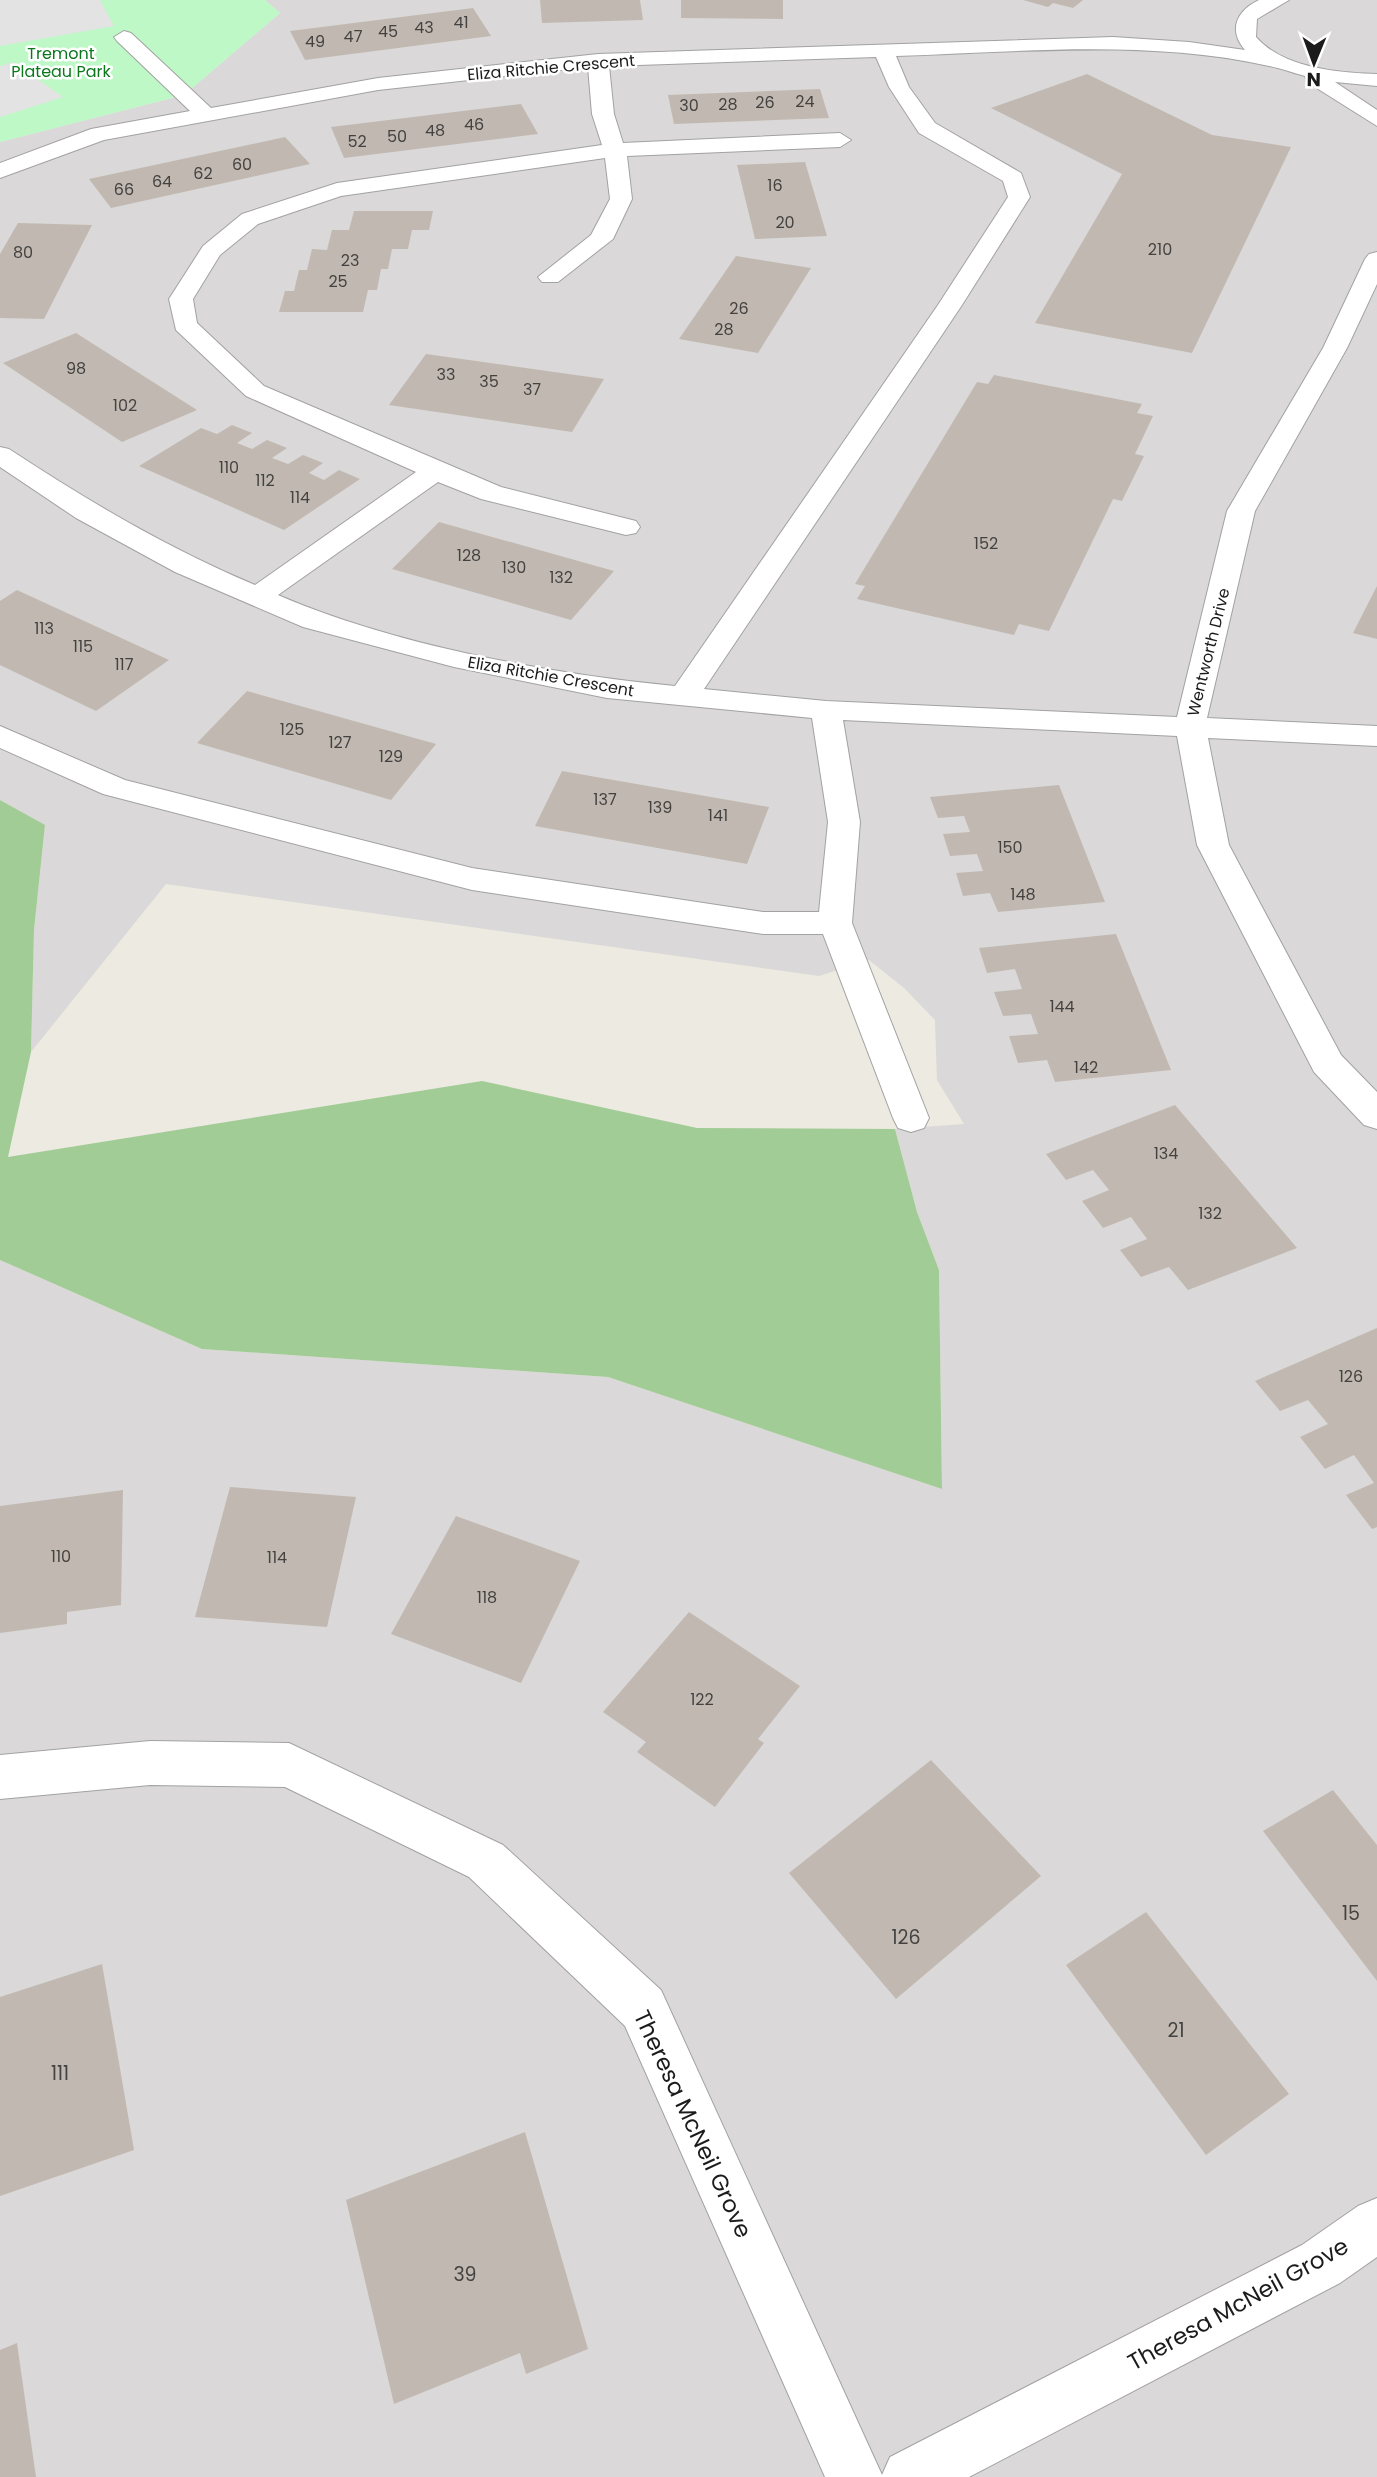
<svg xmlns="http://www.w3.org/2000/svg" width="1377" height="2477" viewBox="0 0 1377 2477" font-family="Poppins,sans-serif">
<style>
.residential{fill:#dad8d8}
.forest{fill:#a2cc96}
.park{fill:#bdf8c6}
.parking{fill:#e3e3e3}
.building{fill:#c1b9b1}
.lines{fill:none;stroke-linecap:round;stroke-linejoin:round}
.minor-casing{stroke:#a2a2a2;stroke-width:2}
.minor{fill:#fff;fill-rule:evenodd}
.labels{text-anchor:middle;stroke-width:5;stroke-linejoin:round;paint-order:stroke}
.number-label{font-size:16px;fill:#444240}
.far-park-label{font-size:16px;fill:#0c771d;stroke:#fff}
.far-street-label{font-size:16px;fill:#1b1b1b;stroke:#fff}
.near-number-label{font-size:19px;fill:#444240}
.near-street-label{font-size:23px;fill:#1b1b1b;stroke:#fff}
</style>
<rect width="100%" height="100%" fill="#edeae1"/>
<path class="residential" d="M 265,0 L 1377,0 L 1377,2477 L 0,2477 L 0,1260 L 202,1349 L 608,1377 L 942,1489 L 939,1270 L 917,1212 L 895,1129 L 964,1124 L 937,1080 L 935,1020 L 904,988 L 869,960 L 819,976 L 166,884 L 31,1052 L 34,930 L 45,826 L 0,800 L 0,142 L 184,95 L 280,13 Z"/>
<path class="forest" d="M 0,800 L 45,825 L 34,930 L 31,1052 L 8,1157 L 482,1081 L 697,1128 L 895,1129 L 917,1212 L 939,1270 L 942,1489 L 608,1377 L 202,1349 L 0,1260 Z"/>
<path class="park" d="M 0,0 L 265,0 L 280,13 L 184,95 L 0,142 Z"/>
<g class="parking">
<path d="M 0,0 L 100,0 L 114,26 L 0,46 Z"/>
<path d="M 13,62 L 63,97 L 0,117 L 0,66 Z"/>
</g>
<g class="building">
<path d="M 540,0 L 640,0 L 643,20 L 542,23 Z"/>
<path d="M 681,0 L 783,0 L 783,19 L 681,18 Z"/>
<path d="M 1023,0 L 1083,0 L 1073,8 L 1053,3 L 1048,7 Z"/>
<path d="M 473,8 L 491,36 L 305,60 L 290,31 Z"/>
<path d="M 1087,74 L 1212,135 L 1291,147 L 1192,353 L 1035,323 L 1122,174 L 991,108 Z"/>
<path d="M 820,89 L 829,118 L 674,124 L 668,95 Z"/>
<path d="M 521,104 L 538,134 L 344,158 L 331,127 Z"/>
<path d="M 285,137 L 310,164 L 111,208 L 89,179 Z"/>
<path d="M 805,162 L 827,236 L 755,239 L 737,165 Z"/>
<path d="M 354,211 L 433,211 L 429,230 L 412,230 L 408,249 L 392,249 L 388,269 L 381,269 L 377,290 L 368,290 L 363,312 L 279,312 L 285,291 L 294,291 L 299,270 L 307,270 L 312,249 L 327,250 L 332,230 L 349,230 Z"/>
<path d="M 18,223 L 92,225 L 44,319 L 0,318 L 0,254 Z"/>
<path d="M 736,256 L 811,268 L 758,353 L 679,339 Z"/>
<path d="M 76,333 L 197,410 L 122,442 L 3,363 Z"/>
<path d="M 426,354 L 604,379 L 572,432 L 389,405 Z"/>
<path d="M 994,375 L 1142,404 L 1137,413 L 1153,416 L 1135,454 L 1144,456 L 1122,501 L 1113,499 L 1049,631 L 1019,624 L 1014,635 L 857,599 L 865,586 L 855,584 L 977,382 L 988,384 Z"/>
<path d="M 232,425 L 252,433 L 237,443 L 252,449 L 267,440 L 287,448 L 272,458 L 288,464 L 303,455 L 323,463 L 309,473 L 324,480 L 339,470 L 360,479 L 284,530 L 139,466 L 201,428 L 217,434 Z"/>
<path d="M 439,522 L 614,571 L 571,620 L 392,569 Z"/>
<path d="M 1377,586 L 1377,639 L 1353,633 Z"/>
<path d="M 17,590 L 169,660 L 96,711 L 0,665 L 0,601 Z"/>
<path d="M 247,691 L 436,744 L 391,800 L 197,743 Z"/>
<path d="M 562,771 L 769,807 L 747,864 L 535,826 Z"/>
<path d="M 1059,785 L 1105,902 L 998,912 L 990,893 L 963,896 L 956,873 L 983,871 L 977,854 L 950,856 L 943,834 L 970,832 L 964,816 L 938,818 L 930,797 Z"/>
<path d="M 1116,934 L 1171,1070 L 1055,1082 L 1047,1060 L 1018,1063 L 1009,1036 L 1038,1034 L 1031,1014 L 1003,1016 L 994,992 L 1022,989 L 1015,969 L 987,973 L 979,948 Z"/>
<path d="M 1175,1105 L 1297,1248 L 1188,1290 L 1169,1267 L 1141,1277 L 1120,1250 L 1147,1239 L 1131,1217 L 1103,1228 L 1082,1201 L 1109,1190 L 1093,1170 L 1066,1180 L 1046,1154 Z"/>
<path d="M 1377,1328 L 1377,1527 L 1372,1529 L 1346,1495 L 1374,1483 L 1354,1455 L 1325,1469 L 1300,1437 L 1328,1424 L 1308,1400 L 1280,1411 L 1255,1381 Z"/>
<path d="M 230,1487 L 356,1497 L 327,1627 L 195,1617 Z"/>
<path d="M 123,1490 L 121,1605 L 67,1612 L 67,1624 L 0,1633 L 0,1506 Z"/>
<path d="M 456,1516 L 580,1561 L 521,1683 L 391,1634 Z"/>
<path d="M 689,1612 L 800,1686 L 758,1739 L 764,1743 L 715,1807 L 637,1752 L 646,1742 L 603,1712 Z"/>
<path d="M 931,1760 L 1041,1876 L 896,1999 L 789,1873 Z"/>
<path d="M 1333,1790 L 1377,1845 L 1377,1981 L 1263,1831 Z"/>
<path d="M 1146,1912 L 1289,2094 L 1206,2155 L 1066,1965 Z"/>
<path d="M 102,1964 L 134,2150 L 0,2196 L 0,1997 Z"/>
<path d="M 525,2132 L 588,2349 L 526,2374 L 520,2353 L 394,2404 L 346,2200 Z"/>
<path d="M 17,2343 L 36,2477 L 0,2477 L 0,2350 Z"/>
</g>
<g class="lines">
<g class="minor-casing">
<g id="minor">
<path d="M 1259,0 L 1289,0 L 1257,19 L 1256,37 C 1283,68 1338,73 1377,74 L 1377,86 L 1335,82 L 1377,110 L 1377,126 L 1307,82 L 1305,76 C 1293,73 1281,68 1269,66 C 1147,39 1020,52 896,56 L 909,87 L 935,123 L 1021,173 L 1030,197 L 962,305 L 704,689 L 826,701 L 1177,717 L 1227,511 L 1323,348 L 1365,259 L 1369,254 L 1377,252 L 1377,284 L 1347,348 L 1255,511 L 1207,718 L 1377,726 L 1377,746 L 1208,738 L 1229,845 L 1341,1055 L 1377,1092 L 1377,1129 L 1364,1125 L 1314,1072 L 1197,845 L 1177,736 L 843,720 L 860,822 L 852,923 L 929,1118 L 924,1128 L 911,1132 L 898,1128 L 893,1118 L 823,934 L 763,934 L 472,890 L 103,794 L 0,748 L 0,726 L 125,780 L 472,868 L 763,912 L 819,912 L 828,822 L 812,718 L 607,698 L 454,667 L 303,627 L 175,572 L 76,518 L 0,467 L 0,447 L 9,449 C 88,501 167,548 255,585 L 416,472 L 246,396 L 176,330 L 169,299 L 203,246 L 242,214 L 337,183 L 602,145 L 592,114 L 588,67 L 378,90 L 104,140 L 0,178 L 0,163 L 91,129 L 190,111 L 117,41 L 114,37 L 124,31 L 131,33 L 211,108 L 378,78 L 598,54 L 1113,37 L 1189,42 L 1245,50 C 1228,30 1236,11 1259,0 ZM 876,57 L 889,87 L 919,133 L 1003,181 L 1008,197 L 938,305 L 675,686 C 550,674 393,645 278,595 L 438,482 L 481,499 L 626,535 L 636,533 L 640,527 L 636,521 L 501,487 L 264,386 L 197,323 L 193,299 L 220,255 L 258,224 L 341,196 L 605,158 L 610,199 L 591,235 L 538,277 L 542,282 L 558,282 L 613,239 L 632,199 L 627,156 L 840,147 L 851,140 L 840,133 L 623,143 L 614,114 L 609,66 Z"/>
<path d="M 150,1741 L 289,1743 L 503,1845 L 661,1990 L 882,2475 L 890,2457 L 1302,2245 L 1358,2206 L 1377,2198 L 1377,2257 L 1340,2283 L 969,2477 L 825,2477 L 625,2026 L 469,1877 L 285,1787 L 150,1785 L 0,1799 L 0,1755 Z"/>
</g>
</g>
<use href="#minor" class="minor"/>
</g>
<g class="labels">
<g class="number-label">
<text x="461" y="28">41</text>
<text x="424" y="33">43</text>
<text x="388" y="37">45</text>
<text x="353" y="42">47</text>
<text x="315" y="47">49</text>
<text x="805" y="107">24</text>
<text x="765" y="108">26</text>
<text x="728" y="110">28</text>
<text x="689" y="111">30</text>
<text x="474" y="130">46</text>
<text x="435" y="136">48</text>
<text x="397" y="142">50</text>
<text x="357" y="147">52</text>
<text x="242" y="170">60</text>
<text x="203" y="179">62</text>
<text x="162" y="187">64</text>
<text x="775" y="191">16</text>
<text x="124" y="195">66</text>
<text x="785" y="228">20</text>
<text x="1160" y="255">210</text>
<text x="23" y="258">80</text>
<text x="350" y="266">23</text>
<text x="338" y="287">25</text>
<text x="739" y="314">26</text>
<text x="724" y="335">28</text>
<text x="76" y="374">98</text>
<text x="446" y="380">33</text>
<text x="489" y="387">35</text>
<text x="532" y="395">37</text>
<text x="125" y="411">102</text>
<text x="229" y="473">110</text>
<text x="265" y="486">112</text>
<text x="300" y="503">114</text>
<text x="986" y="549">152</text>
<text x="469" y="561">128</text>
<text x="514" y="573">130</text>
<text x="561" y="583">132</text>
<text x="44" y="634">113</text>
<text x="83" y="652">115</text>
<text x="124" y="670">117</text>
<text x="292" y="735">125</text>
<text x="340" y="748">127</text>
<text x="391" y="762">129</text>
<text x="605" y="805">137</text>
<text x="660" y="813">139</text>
<text x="718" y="821">141</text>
<text x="1010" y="853">150</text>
<text x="1023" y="900">148</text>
<text x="1062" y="1012">144</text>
<text x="1086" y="1073">142</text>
<text x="1166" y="1159">134</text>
<text x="1210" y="1219">132</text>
<text x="1351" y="1382">126</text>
<text x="61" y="1562">110</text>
<text x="277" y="1563">114</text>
<text x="487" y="1603">118</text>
<text x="702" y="1705">122</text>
</g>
<g class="far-park-label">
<text x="61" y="59">Tremont<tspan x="61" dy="18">Plateau Park</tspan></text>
</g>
<g class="far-street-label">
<text transform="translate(551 67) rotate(-5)" y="6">Eliza Ritchie Crescent</text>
<text transform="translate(1208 652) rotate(-76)" y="6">Wentworth Drive</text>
<text transform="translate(551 676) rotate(10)" y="6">Eliza Ritchie Crescent</text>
</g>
<g class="near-number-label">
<text x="1351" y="1920">15</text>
<text x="906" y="1944">126</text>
<text x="1176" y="2037">21</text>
<text x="60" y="2080">111</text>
<text x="465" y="2281">39</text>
</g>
<g class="near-street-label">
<text transform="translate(693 2124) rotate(65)" y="8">Theresa McNeil Grove</text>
<text transform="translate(1238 2304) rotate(-29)" y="8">Theresa McNeil Grove</text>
</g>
</g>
<g transform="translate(1314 63) rotate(181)" stroke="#ffffff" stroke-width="5" paint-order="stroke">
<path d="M0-5L12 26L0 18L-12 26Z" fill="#1b1b1b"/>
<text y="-10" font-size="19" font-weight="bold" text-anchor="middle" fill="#1b1b1b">N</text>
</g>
</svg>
